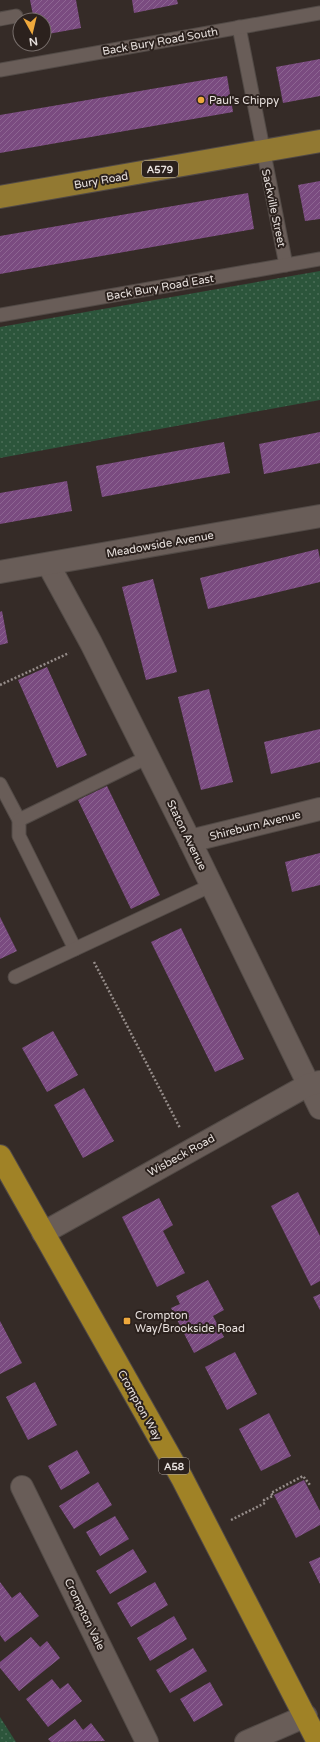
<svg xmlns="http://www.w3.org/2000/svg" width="320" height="1742" viewBox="0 0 320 1742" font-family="'Varela Round',sans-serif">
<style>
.grass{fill:url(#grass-dots)}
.building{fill:url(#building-hatch)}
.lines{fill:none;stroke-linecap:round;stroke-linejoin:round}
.service-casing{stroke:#524a46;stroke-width:15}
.minor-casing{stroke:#524a46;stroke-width:24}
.primary-casing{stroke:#524a46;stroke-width:24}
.trunk-casing{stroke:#524a46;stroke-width:24}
.path{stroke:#968d8a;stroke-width:2.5;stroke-dasharray:2 2;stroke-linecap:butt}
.service{stroke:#695d58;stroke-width:13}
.minor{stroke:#695d58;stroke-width:22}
.primary{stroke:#927932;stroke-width:22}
.trunk{stroke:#a08226;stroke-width:22}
.poi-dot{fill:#eea83c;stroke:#2b211d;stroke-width:1.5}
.labels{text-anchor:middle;stroke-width:4;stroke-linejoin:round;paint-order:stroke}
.shield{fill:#2b211d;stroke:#b0a8a5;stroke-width:1}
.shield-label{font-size:10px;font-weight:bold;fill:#e9e2df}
.street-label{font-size:11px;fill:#e9e2df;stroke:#2b211d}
.poi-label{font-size:11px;fill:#e9e2df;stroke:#2b211d;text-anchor:start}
</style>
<defs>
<pattern id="grass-dots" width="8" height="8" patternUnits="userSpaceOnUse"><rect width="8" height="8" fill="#2c553b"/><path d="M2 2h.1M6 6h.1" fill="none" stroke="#4b6d57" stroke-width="1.8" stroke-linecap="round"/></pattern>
<pattern id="building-hatch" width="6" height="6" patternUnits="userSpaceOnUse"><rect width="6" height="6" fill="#7a4b80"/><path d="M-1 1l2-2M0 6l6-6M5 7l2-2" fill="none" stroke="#8d6592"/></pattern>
</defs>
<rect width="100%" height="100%" fill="#352b27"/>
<g class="grass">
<path d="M 320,271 L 320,400 L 0,458 L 0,327 Z"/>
<path d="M 0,1717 L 16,1742 L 0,1742 Z"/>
</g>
<g class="building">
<path d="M 30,0 L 76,0 L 81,28 L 48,34 L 46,21 L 34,20 Z"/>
<path d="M 132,0 L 177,0 L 178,4 L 134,13 Z"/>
<path d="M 320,59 L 320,96 L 283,103 L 276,67 Z"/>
<path d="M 227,76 L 233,112 L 0,153 L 0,115 Z"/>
<path d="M 320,181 L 320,219 L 305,221 L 298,185 Z"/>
<path d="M 248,193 L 254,229 L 0,274 L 0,236 Z"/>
<path d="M 320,432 L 320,463 L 264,474 L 259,444 Z"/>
<path d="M 224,442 L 230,473 L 102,497 L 96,466 Z"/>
<path d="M 67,481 L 72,511 L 0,524 L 0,493 Z"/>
<path d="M 318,549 L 320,559 L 320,582 L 208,609 L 200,578 Z"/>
<path d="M 153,579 L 177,672 L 146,680 L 122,587 Z"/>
<path d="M 2,611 L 8,643 L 0,645 L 0,612 Z"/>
<path d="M 47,667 L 87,755 L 57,768 L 18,680 Z"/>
<path d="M 209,689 L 233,782 L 201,790 L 178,697 Z"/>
<path d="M 320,729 L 320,762 L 271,774 L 264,742 Z"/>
<path d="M 107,786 L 160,895 L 131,909 L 78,800 Z"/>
<path d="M 320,853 L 320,885 L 292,892 L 285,862 Z"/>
<path d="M 0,917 L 17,951 L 0,959 Z"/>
<path d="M 181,928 L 244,1059 L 215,1072 L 151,942 Z"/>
<path d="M 53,1031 L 78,1075 L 47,1092 L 22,1048 Z"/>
<path d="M 84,1088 L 114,1141 L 83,1158 L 54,1105 Z"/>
<path d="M 298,1192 L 320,1236 L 320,1281 L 311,1286 L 271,1206 Z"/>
<path d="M 159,1198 L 173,1225 L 163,1231 L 185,1273 L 157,1287 L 122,1217 Z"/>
<path d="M 208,1280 L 224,1310 L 213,1316 L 224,1337 L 194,1353 L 171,1308 L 180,1304 L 176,1296 Z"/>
<path d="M 320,1294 L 320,1310 L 313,1297 Z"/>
<path d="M 0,1321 L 22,1363 L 0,1374 Z"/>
<path d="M 235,1352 L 257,1394 L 227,1410 L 205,1367 Z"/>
<path d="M 35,1382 L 57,1425 L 28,1440 L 6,1397 Z"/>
<path d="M 269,1413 L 291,1456 L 261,1471 L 239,1429 Z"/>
<path d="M 77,1450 L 90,1473 L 61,1490 L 48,1466 Z"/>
<path d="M 304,1480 L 320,1511 L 320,1525 L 296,1538 L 274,1495 Z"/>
<path d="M 98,1482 L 112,1505 L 74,1529 L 59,1506 Z"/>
<path d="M 115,1516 L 129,1539 L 100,1556 L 86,1532 Z"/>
<path d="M 133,1549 L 147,1572 L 110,1594 L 96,1571 Z"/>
<path d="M 320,1557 L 320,1584 L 309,1562 Z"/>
<path d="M 0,1582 L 12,1598 L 20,1592 L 39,1616 L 5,1642 L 0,1635 Z"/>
<path d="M 155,1582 L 168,1605 L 131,1627 L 117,1603 Z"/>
<path d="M 174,1616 L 187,1639 L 150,1661 L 137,1638 Z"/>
<path d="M 31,1637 L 40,1647 L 47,1641 L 60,1658 L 19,1691 L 0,1668 L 0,1662 Z"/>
<path d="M 193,1648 L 207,1671 L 170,1693 L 156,1670 Z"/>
<path d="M 52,1679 L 60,1689 L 68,1683 L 82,1701 L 48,1727 L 26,1699 Z"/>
<path d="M 210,1682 L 223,1705 L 194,1722 L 180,1699 Z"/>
<path d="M 75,1719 L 83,1730 L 91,1723 L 105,1741 L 51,1742 L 48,1739 Z"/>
</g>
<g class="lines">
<g class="service-casing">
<g id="service">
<path d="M 0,19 L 16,16"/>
<path d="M 239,27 L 286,265"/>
<path d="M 0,70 L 320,13"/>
<path d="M 0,315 L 320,259"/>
<path d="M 0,784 L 19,820 L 19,836 L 75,949"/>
<path d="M 19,820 L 148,757"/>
<path d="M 15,977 L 212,885"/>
</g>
</g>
<g class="minor-casing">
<g id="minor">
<path d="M 48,564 L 91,643 L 190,841 L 320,1108"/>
<path d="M 0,572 L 320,516"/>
<path d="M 190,841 L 320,809"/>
<path d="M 43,1233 L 308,1085 L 320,1082"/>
<path d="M 22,1487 L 147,1742"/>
<path d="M 246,1742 L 306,1716"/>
</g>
</g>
<g class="primary-casing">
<path id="primary" d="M 0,197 L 320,141"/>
</g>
<g class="trunk-casing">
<path id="trunk" d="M 0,1156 L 182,1478 L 318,1742"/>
</g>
<g class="path">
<path d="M 0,685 L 69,653"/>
<path d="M 94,962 L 180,1128"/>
<path d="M 231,1520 L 265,1503 L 264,1500 L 273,1496 L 271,1493 L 303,1476 L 310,1485"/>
</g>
<use href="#service" class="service"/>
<use href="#minor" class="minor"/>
<use href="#primary" class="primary"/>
<use href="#trunk" class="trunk"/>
</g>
<g class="poi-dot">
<circle cx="201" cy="100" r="4"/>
<rect x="123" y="1317" width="8" height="8" rx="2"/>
</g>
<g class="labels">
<g class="shield">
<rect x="142" y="161" width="36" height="16" rx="3"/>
<rect x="159" y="1458" width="30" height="16" rx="3"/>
</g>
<g class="shield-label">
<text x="160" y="173">A579</text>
<text x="174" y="1470">A58</text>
</g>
<g class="street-label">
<text transform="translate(160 41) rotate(-10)" y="4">Back Bury Road South</text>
<text transform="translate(101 180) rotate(-10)" y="4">Bury Road</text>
<text transform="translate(274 208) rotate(78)" y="4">Sackville Street</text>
<text transform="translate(160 287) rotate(-10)" y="4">Back Bury Road East</text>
<text transform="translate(160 544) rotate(-10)" y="4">Meadowside Avenue</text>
<text transform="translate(255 825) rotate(-14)" y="4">Shireburn Avenue</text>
<text transform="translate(187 835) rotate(64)" y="4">Staton Avenue</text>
<text transform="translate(181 1155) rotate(-29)" y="4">Wisbeck Road</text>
<text transform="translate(140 1405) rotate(61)" y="4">Crompton Way</text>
<text transform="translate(85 1614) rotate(64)" y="4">Crompton Vale</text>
</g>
<g class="poi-label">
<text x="209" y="104">Paul's Chippy</text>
<text x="135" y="1319">Crompton<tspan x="135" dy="13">Way/Brookside Road</tspan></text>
</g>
</g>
<g transform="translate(32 32) rotate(172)"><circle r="19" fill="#2b211d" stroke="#776e6b"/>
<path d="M0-3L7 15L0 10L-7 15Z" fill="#eea83c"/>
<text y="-6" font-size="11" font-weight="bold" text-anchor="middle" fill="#e9e2df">N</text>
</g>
</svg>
